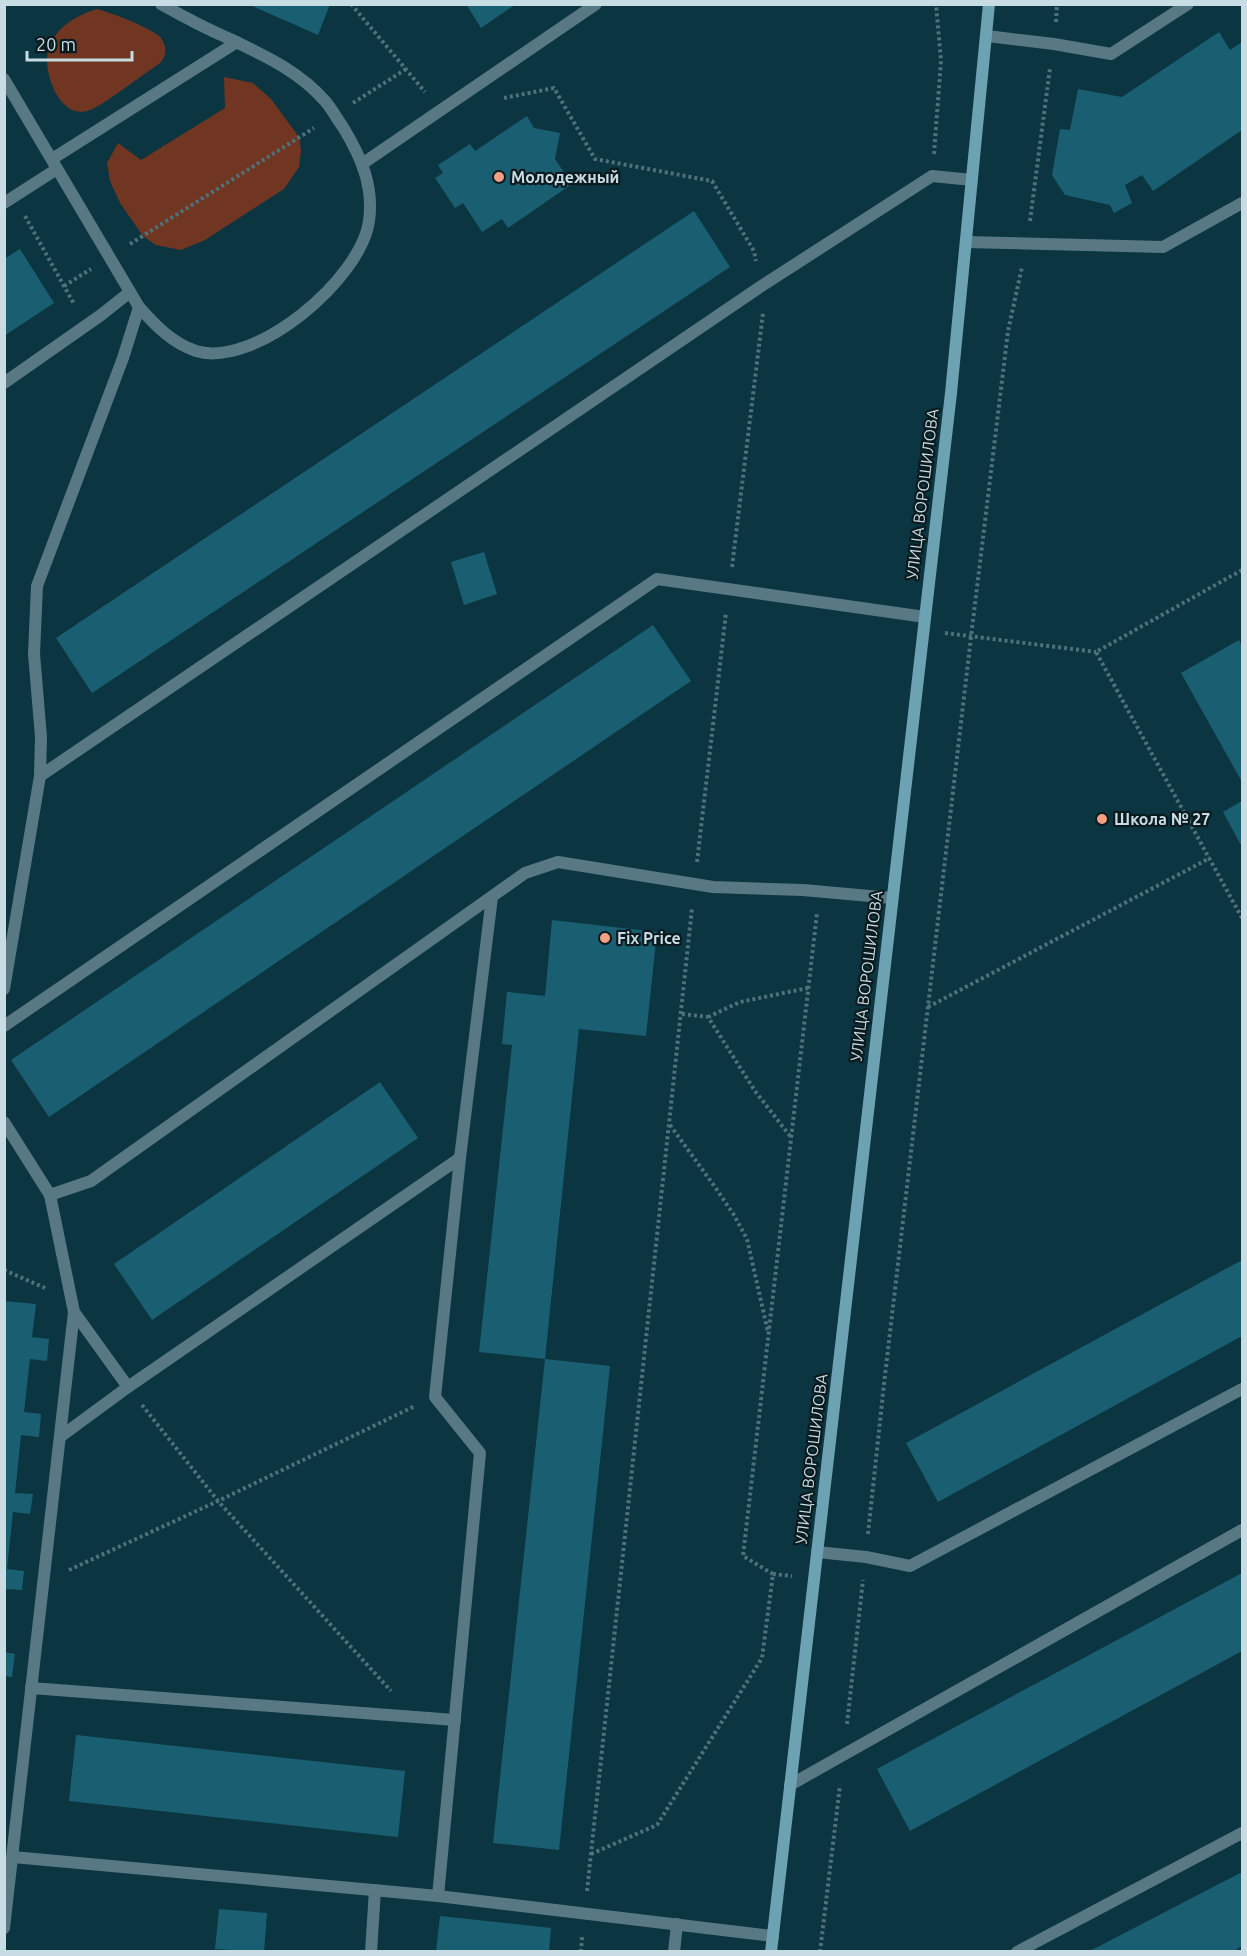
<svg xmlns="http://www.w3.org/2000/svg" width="1247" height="1956" viewBox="0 0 1247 1956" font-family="Ubuntu,sans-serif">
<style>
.green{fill:#713621}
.building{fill:#1a5f71}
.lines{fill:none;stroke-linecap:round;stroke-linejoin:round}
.path{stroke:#4e717a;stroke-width:4;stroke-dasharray:3 3;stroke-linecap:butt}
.service{stroke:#587983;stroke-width:12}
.secondary{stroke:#6ca2b2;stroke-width:12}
.poi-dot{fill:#f39f83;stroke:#0a1a1f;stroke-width:2}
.labels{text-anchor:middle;stroke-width:4.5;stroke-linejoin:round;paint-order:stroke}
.poi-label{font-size:16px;font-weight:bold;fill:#c8dde3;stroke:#0a1a1f;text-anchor:start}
.street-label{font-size:16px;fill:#c8dde3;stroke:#0a1a1f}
</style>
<rect width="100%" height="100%" fill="#0b3540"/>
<g class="green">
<path d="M 97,9 C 112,13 149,27 160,37 C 167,45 167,56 160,63 C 145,74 130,84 115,95 C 107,100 97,108 87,111 C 59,119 41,69 49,48 C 56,27 77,15 97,9 Z"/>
<path d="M 224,77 L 253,83 L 271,99 L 299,137 L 301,150 L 299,167 L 284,189 L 205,240 L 181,250 L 156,245 L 143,236 L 120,203 L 110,181 L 107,163 L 118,143 L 141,160 L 225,108 Z"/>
</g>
<g class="building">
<path d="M 248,4 L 330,4 L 318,35 Z"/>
<path d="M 466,4 L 516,4 L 481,28 Z"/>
<path d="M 1219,32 L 1230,50 L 1242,42 L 1242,130 L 1153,191 L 1142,175 L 1125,185 L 1132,203 L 1114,213 L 1110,205 L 1065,195 L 1052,175 L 1060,129 L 1070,130 L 1078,89 L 1122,97 Z"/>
<path d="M 527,116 L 534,128 L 560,133 L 555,159 L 572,184 L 508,228 L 502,219 L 482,232 L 463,203 L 455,208 L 435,178 L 443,173 L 438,165 L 470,144 L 475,151 Z"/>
<path d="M 694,211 L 730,267 L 92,693 L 56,638 Z"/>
<path d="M 20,249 L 54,303 L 4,336 L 4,259 Z"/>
<path d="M 484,552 L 497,594 L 464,605 L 451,562 Z"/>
<path d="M 653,625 L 691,681 L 49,1117 L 11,1060 Z"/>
<path d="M 1239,640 L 1242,647 L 1242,782 L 1181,673 Z"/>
<path d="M 1242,801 L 1242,847 L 1223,812 Z"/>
<path d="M 552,920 L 657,932 L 646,1036 L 579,1029 L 545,1359 L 479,1352 L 512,1045 L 502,1044 L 507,992 L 545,996 Z"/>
<path d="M 380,1082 L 418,1138 L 152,1320 L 114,1264 Z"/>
<path d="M 1242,1260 L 1242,1336 L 938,1502 L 906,1443 Z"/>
<path d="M 4,1301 L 36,1304 L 32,1337 L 49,1339 L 47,1361 L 30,1359 L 24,1412 L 41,1414 L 39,1437 L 21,1435 L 15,1493 L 33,1494 L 30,1514 L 13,1512 L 7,1569 L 24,1571 L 22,1590 L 4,1589 Z"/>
<path d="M 545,1359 L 610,1366 L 559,1850 L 493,1843 Z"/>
<path d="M 1242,1573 L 1242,1651 L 910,1831 L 877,1769 Z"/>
<path d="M 4,1652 L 15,1654 L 12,1677 L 4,1676 Z"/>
<path d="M 76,1735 L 405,1771 L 398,1837 L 69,1801 Z"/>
<path d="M 1242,1872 L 1242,1946 L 1232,1952 L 1088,1952 Z"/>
<path d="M 219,1909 L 267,1913 L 264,1952 L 215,1949 Z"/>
<path d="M 440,1916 L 551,1928 L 549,1952 L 436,1952 Z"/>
</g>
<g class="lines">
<g class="path">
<path d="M 351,4 L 425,92"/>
<path d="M 1056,22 L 1057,4"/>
<path d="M 504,98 L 554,88 L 595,159 L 712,181 L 754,251 L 756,261"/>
<path d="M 353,103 L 406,69"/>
<path d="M 934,154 L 941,61 L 936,4"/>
<path d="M 25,216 L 74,304"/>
<path d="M 1030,221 L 1050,68"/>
<path d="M 130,244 L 314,128"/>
<path d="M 64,286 L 91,269"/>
<path d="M 732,567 L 763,313"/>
<path d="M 1242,570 L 1096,652 L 1242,918"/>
<path d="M 945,633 L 1096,652"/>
<path d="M 697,862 L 726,613"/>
<path d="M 928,1007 L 1210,858"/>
<path d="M 682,1014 L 708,1017 L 755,1091 L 790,1136"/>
<path d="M 708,1017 L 740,1002 L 808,988"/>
<path d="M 670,1125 L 715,1187 L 734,1215 L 747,1239 L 768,1332"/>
<path d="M 4,1270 L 45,1288"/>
<path d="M 142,1405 L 218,1501 L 391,1691"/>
<path d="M 868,1534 L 884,1384 L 971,637 L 1008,331 L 1022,267"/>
<path d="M 69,1570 L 218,1501 L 415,1406"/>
<path d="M 773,1574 L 743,1556 L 817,913"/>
<path d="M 847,1724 L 863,1580"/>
<path d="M 591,1854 L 657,1825 L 762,1658 L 773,1574 L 792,1576"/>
<path d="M 587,1891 L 692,908"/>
<path d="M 581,1952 L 582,1937"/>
<path d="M 820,1952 L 840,1785"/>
</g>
<g class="service">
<path d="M 987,36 L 1054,44 L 1111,54 L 1188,4"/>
<path d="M 4,79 L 139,307 C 155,325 172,343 196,351 C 255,369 361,279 369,221 C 374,186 361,157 343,127 C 337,119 332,109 325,101 C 299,71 265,56 230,39 C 207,29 184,17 161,4"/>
<path d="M 52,159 L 237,42"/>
<path d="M 362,164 L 596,4"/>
<path d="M 4,203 L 57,169"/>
<path d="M 966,242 L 1163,247 L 1242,203"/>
<path d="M 4,383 L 101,315 L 130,292"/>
<path d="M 40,776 L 760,287 L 932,176 L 972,180"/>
<path d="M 4,989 L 40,776 L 41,737 L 34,654 L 37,586 L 123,358 L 139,307"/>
<path d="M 4,1026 L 657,579 L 925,617"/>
<path d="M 4,1122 L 50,1195 L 74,1312 L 128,1387"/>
<path d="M 50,1195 L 91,1181 L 525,873 L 558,862 L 713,887 L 803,890 L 892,898"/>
<path d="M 60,1437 L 128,1387 L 460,1158"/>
<path d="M 817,1552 L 866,1557 L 910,1566 L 1242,1389"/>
<path d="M 31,1688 L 455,1720"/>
<path d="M 790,1785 L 1242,1530"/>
<path d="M 13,1857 L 438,1896 L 773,1936"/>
<path d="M 438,1896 L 480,1453 L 435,1397 L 460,1158 L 492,897"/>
<path d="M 4,1928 L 74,1312"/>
<path d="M 371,1952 L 375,1890"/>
<path d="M 674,1952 L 677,1924"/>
<path d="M 1017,1952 L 1242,1833"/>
</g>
<path class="secondary" d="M 771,1952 L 951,393 L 989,4"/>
</g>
<g class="poi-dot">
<circle cx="499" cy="177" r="6"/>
<circle cx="1102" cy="819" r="6"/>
<circle cx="605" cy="938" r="6"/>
</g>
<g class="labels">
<g class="poi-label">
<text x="511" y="183">Молодежный</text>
<text x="1114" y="825">Школа № 27</text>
<text x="617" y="944">Fix Price</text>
</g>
<g class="street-label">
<text transform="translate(922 494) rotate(-83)" y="6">УЛИЦА ВОРОШИЛОВА</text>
<text transform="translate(866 976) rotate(-83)" y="6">УЛИЦА ВОРОШИЛОВА</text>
<text transform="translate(811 1459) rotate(-83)" y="6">УЛИЦА ВОРОШИЛОВА</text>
</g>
</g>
<rect width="1247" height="1956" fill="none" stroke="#c8dde3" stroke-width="12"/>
<path d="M27 51v9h105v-9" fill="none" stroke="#c8dde3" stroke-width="3"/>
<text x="36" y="51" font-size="18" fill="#c8dde3" stroke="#0a1a1f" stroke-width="4.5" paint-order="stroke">20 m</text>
</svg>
